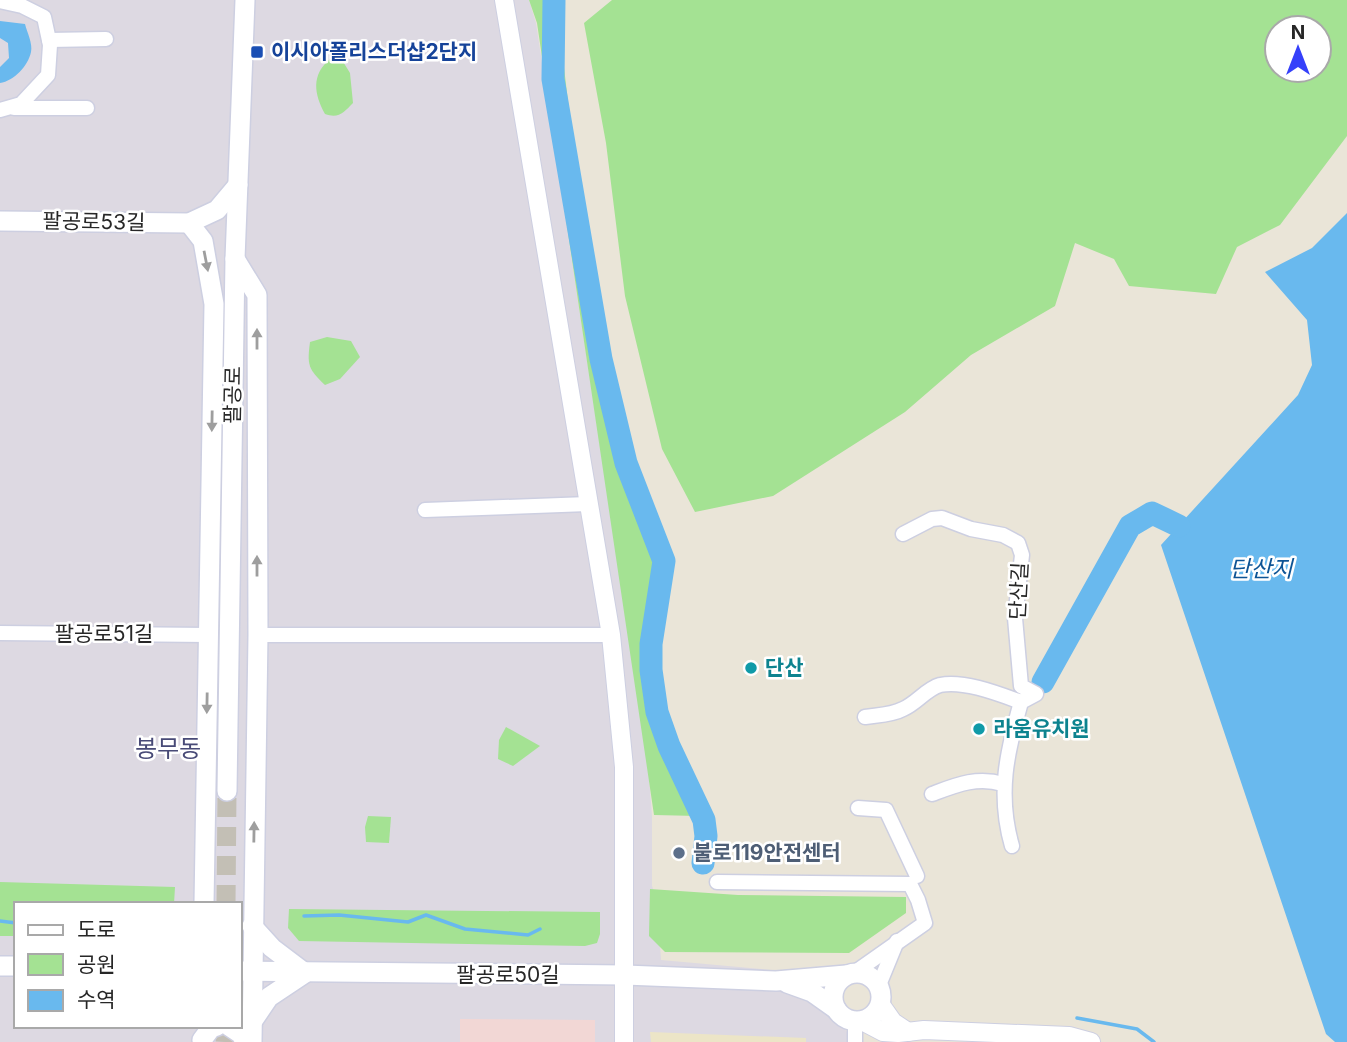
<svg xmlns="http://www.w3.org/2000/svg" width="1347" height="1042" viewBox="0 0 1347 1042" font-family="Inter,'Noto Sans KR',sans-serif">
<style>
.industrial{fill:#ddd9e2;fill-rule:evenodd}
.education{fill:#ece5c7}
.medical{fill:#f2d7d5}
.green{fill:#a4e293;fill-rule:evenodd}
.water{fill:#69b9ee}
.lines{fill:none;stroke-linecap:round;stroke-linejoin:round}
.stream{stroke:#69b9ee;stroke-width:3.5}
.river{stroke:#69b9ee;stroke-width:23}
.secondary-tunnel{stroke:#c3bfb5;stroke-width:19;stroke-dasharray:19 10;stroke-linecap:butt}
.minor-casing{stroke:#cdcfe1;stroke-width:17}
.tertiary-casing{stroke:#cdcfe1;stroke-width:20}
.secondary-casing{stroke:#cdcfe1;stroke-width:22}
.minor{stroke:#fff;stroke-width:14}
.tertiary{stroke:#fff;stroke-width:18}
.secondary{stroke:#fff;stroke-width:19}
.oneway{fill:#9e9e9e}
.transit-dot{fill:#1a4fb4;stroke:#fff;stroke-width:2.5}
.culture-dot{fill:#0f9aa8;stroke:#fff;stroke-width:2.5}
.service-dot{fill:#5c6f8a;stroke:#fff;stroke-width:2.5}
.labels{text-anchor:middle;stroke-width:5;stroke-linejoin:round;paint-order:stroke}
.transit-label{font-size:21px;font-weight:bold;fill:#164399;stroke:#fff;text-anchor:start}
.street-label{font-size:21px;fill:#272727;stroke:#fff}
.culture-label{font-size:21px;font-weight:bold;fill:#0d838f;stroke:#fff;text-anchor:start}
.service-label{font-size:21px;font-weight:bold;fill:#4e5e75;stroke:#fff;text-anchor:start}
.water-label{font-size:23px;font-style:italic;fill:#0d5495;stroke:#fff}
.quarter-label{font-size:24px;fill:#484a77;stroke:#fff}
</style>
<rect width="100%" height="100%" fill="#eae5d8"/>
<path class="industrial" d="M 0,0 L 529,0 L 536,23 L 648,763 L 652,816 L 652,886 L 657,900 L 661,960 L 804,973 L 847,1032 L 847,1042 L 0,1042 ZM 16,904 L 240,904 L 240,1026 L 16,1026 Z"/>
<path class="education" d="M 650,1032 L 806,1038 L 806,1042 L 651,1042 Z"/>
<path class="medical" d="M 460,1019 L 595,1020 L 595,1042 L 460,1042 Z"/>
<g class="green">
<path d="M 529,0 L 556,0 L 590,287 L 658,556 L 643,672 L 661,742 L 698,816 L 654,815 L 537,23 Z"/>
<path d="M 612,0 L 1347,0 L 1347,136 L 1280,225 L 1237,247 L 1216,294 L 1129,286 L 1114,259 L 1075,243 L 1055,306 L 971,355 L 905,412 L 773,496 L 695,512 L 662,449 L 625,296 L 606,143 L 584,23 ZM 1277,28 L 1319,28 L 1319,70 L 1277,70 Z"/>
<path d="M 330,59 L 342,60 L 350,73 L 353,103 C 344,112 339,119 325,114 C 314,94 311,75 330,59 Z"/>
<path d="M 327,337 L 351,341 L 360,357 L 340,379 L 325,385 C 308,369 307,365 310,342 Z"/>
<path d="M 506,727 L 540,746 L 513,766 L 498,759 L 499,740 Z"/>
<path d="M 368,816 L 391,817 L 389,843 L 366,842 L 365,827 Z"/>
<path d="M 0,882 L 175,887 L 174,904 L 16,904 L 16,936 L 0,936 Z"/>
<path d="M 650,889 L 738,895 L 906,897 L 906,913 L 849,953 L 665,952 L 649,936 Z"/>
<path d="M 289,909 L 600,912 L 600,934 L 597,943 L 585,946 L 299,941 L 288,928 Z"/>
</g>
<g class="water">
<path d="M 0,21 L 25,24 C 27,32 33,44 31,52 C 28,66 14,81 0,83 L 0,67 L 9,58 L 8,43 L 0,38 Z"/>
<path d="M 1347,213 L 1347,1042 L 1335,1042 L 1326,1034 L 1161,545 L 1298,395 L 1312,365 L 1307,320 L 1265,272 L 1312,248 Z"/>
</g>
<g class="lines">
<g class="stream">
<path d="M 304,916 L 339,915 L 408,922 L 426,915 L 465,929 L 528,935 L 540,929"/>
<path d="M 0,921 L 16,923"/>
<path d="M 1077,1018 L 1137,1029 L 1154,1042"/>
</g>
<g class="river">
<path d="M 554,0 L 553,79 L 601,359 L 626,463 L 664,561 L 651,644 L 651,670 L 657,712 L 669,746 L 704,820 L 706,836 L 703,863"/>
<path d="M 1043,682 L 1130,526 L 1152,513 L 1179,526"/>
</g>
<g class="secondary-tunnel">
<path d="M 226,904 L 227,791"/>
<path d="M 225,1042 L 226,1026"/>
</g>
<g class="minor-casing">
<g id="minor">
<path d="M 0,1 L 22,6 L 44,17 L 50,45 L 48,75 L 21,104 L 0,110"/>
<path d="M 49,40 L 106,39"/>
<path d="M 14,108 L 87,108"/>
<path d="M 425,510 L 588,504"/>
<path d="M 903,534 L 932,519 L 942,518 L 971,529 L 1003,535 L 1018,543 L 1022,555 L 1015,618 L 1021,686 L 1036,694 L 1021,702 C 1007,752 997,794 1012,846"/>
<path d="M 0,633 L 208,635"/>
<path d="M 258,635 L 611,635"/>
<path d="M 865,717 C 878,715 892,715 903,709 C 917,703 926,689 940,685 C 964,680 999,694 1021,702"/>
<path d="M 932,794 C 956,785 977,776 1003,784"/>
<path d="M 858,808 L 886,810 L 917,876"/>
<path d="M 717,882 L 910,884 L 918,900 L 925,923 L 854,973"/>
<path d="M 879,985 L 897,941"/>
<path d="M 855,1042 L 855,1021"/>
</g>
</g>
<g class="tertiary-casing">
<g id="tertiary">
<path d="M 504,0 L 611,635 L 624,767 L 624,1042"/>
<path d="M 881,1005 L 893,1022 L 908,1032"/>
<path d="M 862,1021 L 883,1032 L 898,1033 L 924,1030 L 1069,1036 L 1091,1042"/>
</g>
</g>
<g class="secondary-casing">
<g id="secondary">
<path d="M 0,221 L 189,223 L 217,210 L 238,185"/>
<path d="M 189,223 L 203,241 L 214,304 L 204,904"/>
<path d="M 235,259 L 257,295 L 258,635 L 252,1042"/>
<path d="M 227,791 L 235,259 L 245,0"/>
<path d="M 252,926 L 272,948 L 305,973 L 269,997 L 252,1022"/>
<path d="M 0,966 L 16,966"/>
<path d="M 241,971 L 625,975 L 776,981 L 846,975"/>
<circle cx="857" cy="997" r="24"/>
<path d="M 787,983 L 812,992 L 836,1009"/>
<path d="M 229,1026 L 241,1034 L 245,1042"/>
<path d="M 202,1040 L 211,1028 L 217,1026"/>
</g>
</g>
<use href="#minor" class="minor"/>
<use href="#tertiary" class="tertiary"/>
<use href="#secondary" class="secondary"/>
</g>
<defs><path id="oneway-solid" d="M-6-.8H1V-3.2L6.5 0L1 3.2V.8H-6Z" transform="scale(1.75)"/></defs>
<g class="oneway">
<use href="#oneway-solid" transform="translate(206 261) rotate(79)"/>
<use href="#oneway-solid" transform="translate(257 339) rotate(-90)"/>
<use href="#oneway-solid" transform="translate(212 421) rotate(91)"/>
<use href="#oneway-solid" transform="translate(257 566) rotate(-90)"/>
<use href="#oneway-solid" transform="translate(207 703) rotate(91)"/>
<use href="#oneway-solid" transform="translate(254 832) rotate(-89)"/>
</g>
<rect class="transit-dot" x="250" y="45" width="14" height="14" rx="3.5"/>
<g class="culture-dot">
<circle cx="751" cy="668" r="7"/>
<circle cx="979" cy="729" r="7"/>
</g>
<circle class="service-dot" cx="679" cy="853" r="7"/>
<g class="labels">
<g class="transit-label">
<text x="271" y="59">이시아폴리스더샵2단지</text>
</g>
<g class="street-label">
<text transform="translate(94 222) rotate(1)" y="7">팔공로53길</text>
<text transform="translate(233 395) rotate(-89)" y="7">팔공로</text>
<text transform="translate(1019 591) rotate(-87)" y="7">단산길</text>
<text x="104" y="641">팔공로51길</text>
<text x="508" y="982">팔공로50길</text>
</g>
<g class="culture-label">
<text x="765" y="675">단산</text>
<text x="993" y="736">라움유치원</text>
</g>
<g class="service-label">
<text x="693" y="860">불로119안전센터</text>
</g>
<g class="water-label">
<text x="1261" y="577">단산지</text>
</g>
<g class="quarter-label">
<text x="168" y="757">봉무동</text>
</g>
</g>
<rect x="14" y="902" width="228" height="126" fill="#ffffff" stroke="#a9a9a9" stroke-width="2"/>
<rect x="28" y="925" width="35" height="10" fill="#ffffff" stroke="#a9a9a9" stroke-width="2"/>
<text x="77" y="937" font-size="21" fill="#272727">도로</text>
<rect x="28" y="954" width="35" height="21" fill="#a4e293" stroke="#a9a9a9" stroke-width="2"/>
<text x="77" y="972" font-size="21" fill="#272727">공원</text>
<rect x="28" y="990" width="35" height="21" fill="#69b9ee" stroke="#a9a9a9" stroke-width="2"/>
<text x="77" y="1007" font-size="21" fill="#272727">수역</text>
<g transform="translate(1298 49)"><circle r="33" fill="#ffffff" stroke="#a9a9a9" stroke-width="2"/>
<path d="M0-5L12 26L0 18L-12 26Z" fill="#3540fa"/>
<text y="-10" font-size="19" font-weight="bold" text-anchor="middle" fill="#272727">N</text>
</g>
</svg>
